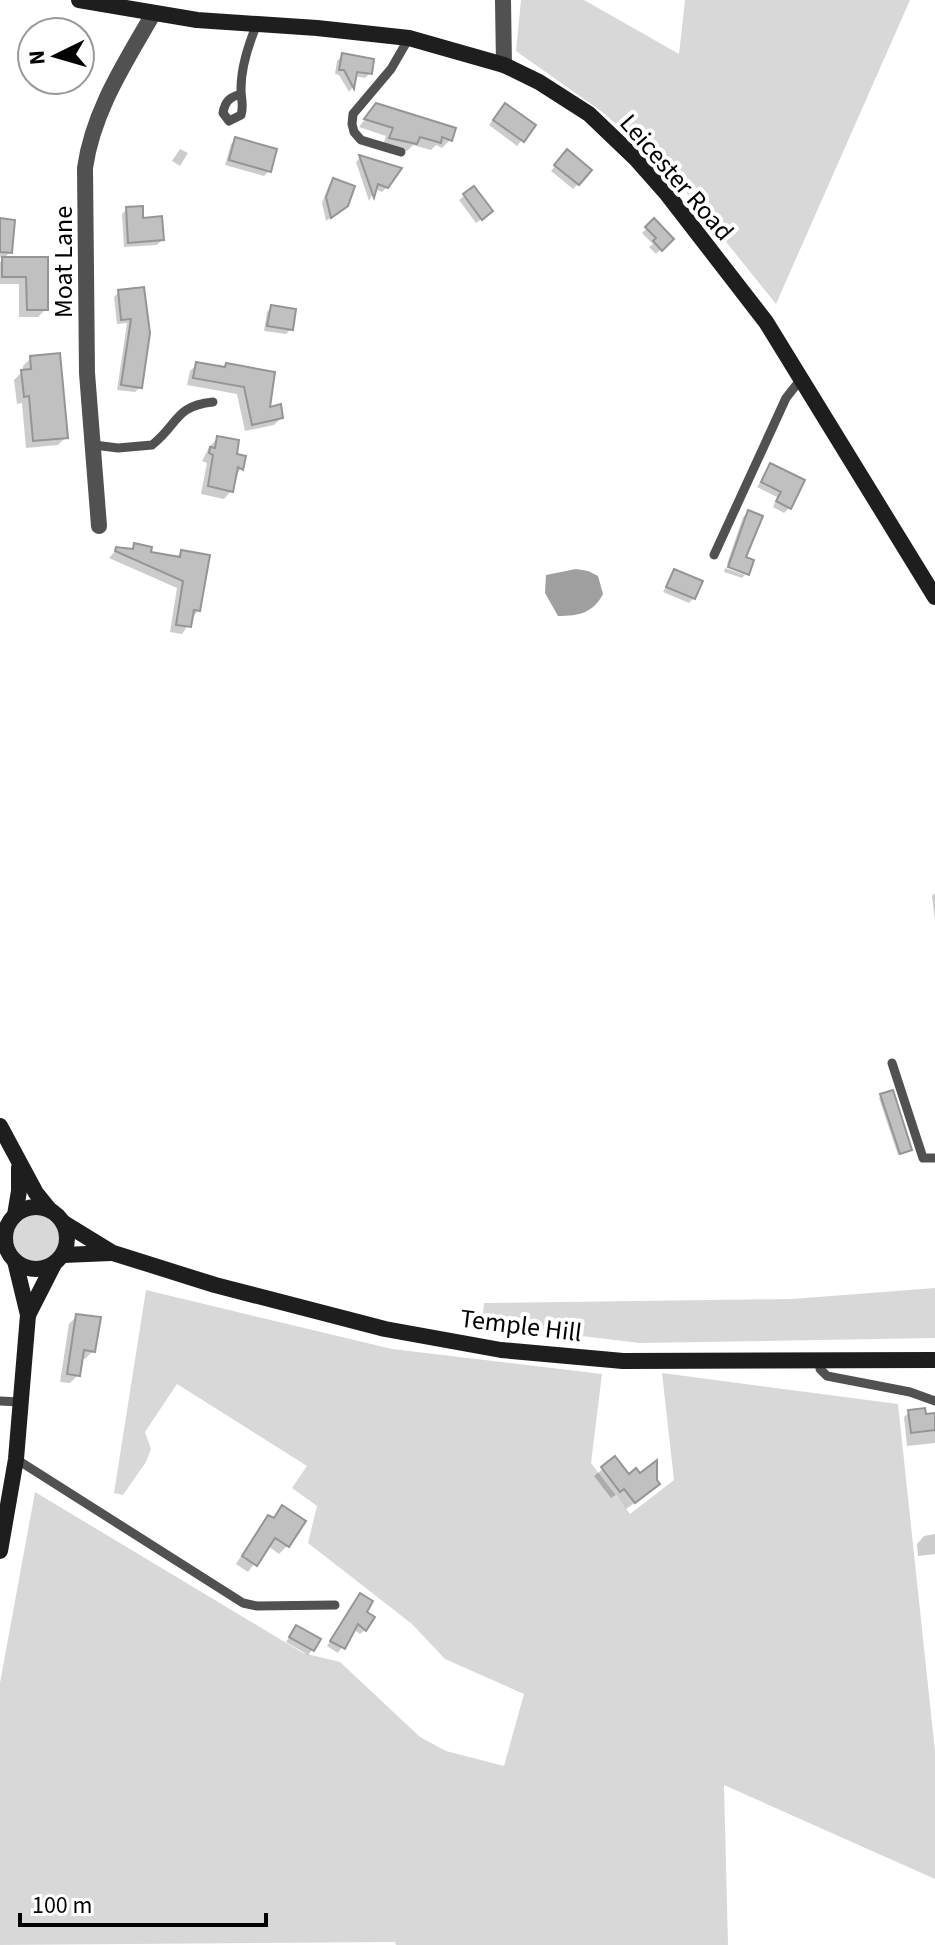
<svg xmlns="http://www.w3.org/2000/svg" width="935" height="1945" viewBox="0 0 935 1945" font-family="'Source Sans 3',sans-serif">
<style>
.green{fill:#d8d8d8}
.water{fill:#9f9f9f}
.shadow{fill:#0003}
.building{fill:#c0c0c0;stroke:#959595;stroke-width:2}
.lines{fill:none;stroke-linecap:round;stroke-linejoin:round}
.lane{stroke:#515151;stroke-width:9}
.street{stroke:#515151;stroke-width:16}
.secondary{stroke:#1e1e1e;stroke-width:16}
.labels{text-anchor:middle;stroke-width:8;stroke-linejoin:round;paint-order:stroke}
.street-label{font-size:26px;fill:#000;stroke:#fff}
</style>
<rect width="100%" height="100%" fill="#fff"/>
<g class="green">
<path d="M 521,0 L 584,0 L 679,54 L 685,0 L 910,0 L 776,304 L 681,186 L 605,114 L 516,51 Z"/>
<circle cx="37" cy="1238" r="24"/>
<path d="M 935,1288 L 935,1338 L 640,1343 L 482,1324 L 484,1303 L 792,1299 Z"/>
<path d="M 146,1290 L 392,1349 L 602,1374 L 591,1463 L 630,1514 L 674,1480 L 662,1373 L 898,1404 L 935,1751 L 935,1879 L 724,1785 L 728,1945 L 396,1945 L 395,1942 L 0,1945 L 0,1683 L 35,1492 L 303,1653 L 340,1662 L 420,1737 L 446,1751 L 504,1766 L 524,1694 L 445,1659 L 412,1624 L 308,1543 L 317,1506 L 292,1488 L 307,1466 L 177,1384 L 145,1432 L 151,1449 L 146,1462 L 123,1495 L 114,1493 Z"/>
</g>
<path class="water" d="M 576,569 L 588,571 L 598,576 L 603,594 C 593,613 579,616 558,616 L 545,593 L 546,575 Z"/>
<g class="shadow">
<path d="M 342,56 L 370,73 L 365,78 L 354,76 L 352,88 L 349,92 L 339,75 L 335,74 L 337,61 Z"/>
<path d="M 500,110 L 533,126 L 517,146 L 489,125 Z"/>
<path d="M 369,114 L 454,129 L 450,140 L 442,148 L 436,145 L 431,150 L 413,145 L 407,151 L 383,145 L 386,136 L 359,127 Z"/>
<path d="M 236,139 L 269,171 L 264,176 L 225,165 L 231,144 Z"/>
<path d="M 180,149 L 188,153 L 180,166 L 172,161 Z"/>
<path d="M 562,157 L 578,184 L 573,189 L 551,171 Z"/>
<path d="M 360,158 L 387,187 L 382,192 L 375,189 L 369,201 L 356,162 Z"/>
<path d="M 334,180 L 341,210 L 326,221 L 322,203 L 329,185 Z"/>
<path d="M 464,196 L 486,216 L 476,223 L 459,200 Z"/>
<path d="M 127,209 L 141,220 L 162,240 L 157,245 L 124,247 L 122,214 Z"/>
<path d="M 0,221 L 10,252 L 3,259 L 46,259 L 46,309 L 38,317 L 19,317 L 19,284 L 0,284 L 0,262 L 5,257 L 0,257 Z"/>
<path d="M 654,221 L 672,239 L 656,254 L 649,247 L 653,244 L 642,233 Z"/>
<path d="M 142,289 L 140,387 L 135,392 L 117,390 L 127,323 L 117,324 L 114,297 L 119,292 Z"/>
<path d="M 272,307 L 291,329 L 286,334 L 264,331 L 267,312 Z"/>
<path d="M 31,358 L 66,437 L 58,445 L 26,448 L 22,403 L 17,404 L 14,380 L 23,371 L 23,366 Z"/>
<path d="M 197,364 L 223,369 L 227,365 L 267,409 L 281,418 L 274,425 L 245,431 L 237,394 L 187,385 L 190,371 Z"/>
<path d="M 218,438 L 234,455 L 241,469 L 234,476 L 231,491 L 224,499 L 201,494 L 207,463 L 202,461 L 210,446 Z"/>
<path d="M 770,465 L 789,508 L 784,513 L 773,507 L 777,497 L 757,487 Z"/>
<path d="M 748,512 L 744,558 L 747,572 L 727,564 L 743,517 Z"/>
<path d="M 135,546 L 148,554 L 175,558 L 182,552 L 198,610 L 182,634 L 170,632 L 177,588 L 109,558 L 117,549 L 129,551 Z"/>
<path d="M 725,568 L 745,575 L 742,578 L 724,572 Z"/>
<path d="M 674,571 L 694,598 L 689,603 L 663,592 Z"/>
<path d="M 935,893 L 935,920 L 932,896 Z"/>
<path d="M 881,1096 L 910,1149 L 908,1151 L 898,1155 L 879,1098 Z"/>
<path d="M 77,1316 L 93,1351 L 85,1359 L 81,1358 L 78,1375 L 70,1383 L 60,1382 L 69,1324 Z"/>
<path d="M 909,1412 L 925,1416 L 935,1415 L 935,1443 L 907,1446 L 904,1417 Z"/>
<path d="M 615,1459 L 629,1477 L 650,1492 L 626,1509 L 616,1495 L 611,1498 L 594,1476 Z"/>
<path d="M 282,1508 L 303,1521 L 287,1546 L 279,1554 L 268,1546 L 248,1572 L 236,1564 L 261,1525 L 269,1517 L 272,1519 Z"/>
<path d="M 935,1534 L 935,1554 L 918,1556 L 917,1544 L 924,1536 Z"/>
<path d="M 356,1601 L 365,1630 L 360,1634 L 353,1629 L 338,1653 L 327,1646 Z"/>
<path d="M 296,1627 L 312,1650 L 308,1655 L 286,1642 Z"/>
</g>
<g class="building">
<path d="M 342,53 L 374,59 L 372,74 L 357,72 L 354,89 L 344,70 L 339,70 Z"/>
<path d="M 376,103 L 456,128 L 452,141 L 442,137 L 441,143 L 420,137 L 417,144 L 389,138 L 393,128 L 364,119 Z"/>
<path d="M 505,103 L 536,125 L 524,142 L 493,120 Z"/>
<path d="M 235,137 L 277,149 L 271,172 L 229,160 Z"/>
<path d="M 567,149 L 592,170 L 579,185 L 554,165 Z"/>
<path d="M 359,155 L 402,168 L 388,188 L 378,184 L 374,198 Z"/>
<path d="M 333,178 L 355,186 L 348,206 L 331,218 L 326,197 Z"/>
<path d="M 474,186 L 493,211 L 482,220 L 463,194 Z"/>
<path d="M 143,206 L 143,218 L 162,216 L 164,240 L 128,243 L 126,207 Z"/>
<path d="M 0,218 L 15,220 L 12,253 L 0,252 Z"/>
<path d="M 654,218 L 674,239 L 662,251 L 653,241 L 656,238 L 645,227 Z"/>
<path d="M 2,257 L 48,257 L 48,310 L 27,310 L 26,277 L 2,277 Z"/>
<path d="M 144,287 L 150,333 L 142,388 L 121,385 L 131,319 L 121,320 L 118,290 Z"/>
<path d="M 271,305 L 296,309 L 293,330 L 267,326 Z"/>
<path d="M 60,353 L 68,438 L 33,441 L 29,396 L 24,397 L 21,370 L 31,369 L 30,356 Z"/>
<path d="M 196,362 L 225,367 L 226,363 L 275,372 L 270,407 L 281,404 L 283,418 L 252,425 L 244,387 L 193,378 Z"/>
<path d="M 217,436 L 239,440 L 237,454 L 246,456 L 243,470 L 238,467 L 233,492 L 208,486 L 213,455 L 209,453 L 210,447 L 215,448 Z"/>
<path d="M 770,463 L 805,480 L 791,509 L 776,501 L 781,492 L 761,482 Z"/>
<path d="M 748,510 L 763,516 L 746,557 L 754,560 L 749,575 L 728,567 Z"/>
<path d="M 134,543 L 152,547 L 151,552 L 180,557 L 181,550 L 210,555 L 200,611 L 194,610 L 191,627 L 176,625 L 183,581 L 115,551 L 116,547 L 133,549 Z"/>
<path d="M 674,569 L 703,581 L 695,599 L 666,587 Z"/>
<path d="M 893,1090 L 912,1150 L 900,1154 L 880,1094 Z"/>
<path d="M 76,1314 L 101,1317 L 95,1352 L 84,1350 L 80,1376 L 67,1374 Z"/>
<path d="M 925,1408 L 926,1414 L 935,1413 L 935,1430 L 911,1433 L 908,1410 Z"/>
<path d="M 615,1456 L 629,1474 L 636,1468 L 640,1473 L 657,1460 L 657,1480 L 660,1484 L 635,1503 L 624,1489 L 620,1492 L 601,1467 Z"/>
<path d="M 282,1505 L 306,1521 L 289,1547 L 275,1538 L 257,1566 L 242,1556 L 268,1515 L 274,1518 Z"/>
<path d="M 360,1593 L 373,1601 L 367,1612 L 375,1617 L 366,1631 L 358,1624 L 345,1649 L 330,1641 Z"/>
<path d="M 296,1625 L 321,1639 L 314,1651 L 289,1637 Z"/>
</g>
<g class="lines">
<g class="lane">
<path d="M 241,94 C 230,97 225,101 223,113 L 229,121 L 241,115 C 244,106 241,99 241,89 C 241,68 249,43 257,24"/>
<path d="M 401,152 L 361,140 L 354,132 L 352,124 L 353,114 L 391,69 L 409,38"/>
<path d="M 94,445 L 118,448 L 152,445 C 179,424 174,406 213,402"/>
<path d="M 714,555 L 786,398 L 801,379"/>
<path d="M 892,1063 L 923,1158 L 935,1158"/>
<path d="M 821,1361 L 820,1369 L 827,1376 L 910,1392 L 935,1401"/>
<path d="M 0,1401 L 20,1402"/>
<path d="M 16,1459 L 243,1603 L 257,1606 L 335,1605"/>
</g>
<g class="street">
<path d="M 503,0 L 504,65"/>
<path d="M 99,526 L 87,373 L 85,168 C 93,111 125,63 153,14"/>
</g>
<g class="secondary">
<path d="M 79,0 L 197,20 L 317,28 L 409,38 L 504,65 L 539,82 L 589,114 L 636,159 L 667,194 L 766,322 L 935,597"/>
<path d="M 0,1126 L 36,1193 L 49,1209"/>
<circle cx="36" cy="1238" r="31"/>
<path d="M 15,1215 L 19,1191 L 19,1168"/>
<path d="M 64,1223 L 113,1253 L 215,1285 L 385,1329 L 501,1350 L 623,1361 L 935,1360"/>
<path d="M 63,1255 L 111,1253"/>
<path d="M 28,1315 L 54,1264"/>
<path d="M 0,1551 L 16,1459 L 28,1315 L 15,1261"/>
</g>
</g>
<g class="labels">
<g class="street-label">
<text transform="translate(677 177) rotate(49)" y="9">Leicester Road</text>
<text transform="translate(63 262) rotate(-90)" y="9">Moat Lane</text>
<text transform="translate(521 1325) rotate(7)" y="9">Temple Hill</text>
</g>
</g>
<g transform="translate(56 56) rotate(265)"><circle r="38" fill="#ffffff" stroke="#999999" stroke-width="2"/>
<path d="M0-6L14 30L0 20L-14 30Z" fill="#000000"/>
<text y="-12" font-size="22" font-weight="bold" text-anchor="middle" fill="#000000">N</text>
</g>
<path d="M20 1913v12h246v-12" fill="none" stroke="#000000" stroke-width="4"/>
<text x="32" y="1913" font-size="24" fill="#000000" stroke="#ffffff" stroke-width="6" paint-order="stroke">100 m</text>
</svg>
